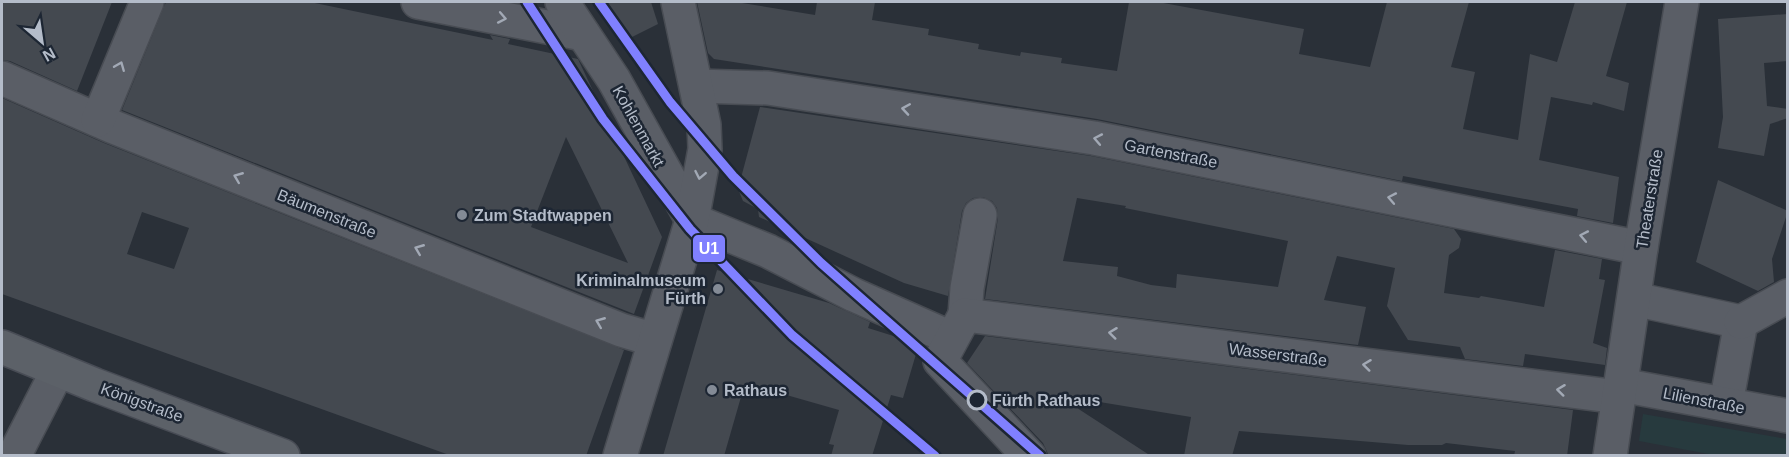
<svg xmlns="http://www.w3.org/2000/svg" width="1789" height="457" viewBox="0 0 1789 457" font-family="Helvetica,sans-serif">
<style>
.green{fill:#273a3e}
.building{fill:#444950;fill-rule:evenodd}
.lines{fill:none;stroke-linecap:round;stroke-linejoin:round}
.minor-casing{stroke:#484c53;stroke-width:36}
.major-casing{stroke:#484c55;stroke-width:36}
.minor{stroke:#5a5e66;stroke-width:33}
.major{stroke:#5c6168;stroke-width:33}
.metro-1-casing{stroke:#1d2633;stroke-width:14}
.metro-1{stroke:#8080ff;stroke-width:9}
.oneway{stroke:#a2a9b5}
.poi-dot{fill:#848b96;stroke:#1d2633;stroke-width:2}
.stop-dot{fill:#1d2633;stroke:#b4bcc9;stroke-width:3}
.labels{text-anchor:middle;stroke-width:5;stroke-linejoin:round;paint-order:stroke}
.street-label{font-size:16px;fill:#b4bcc9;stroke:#1d2633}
.poi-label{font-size:16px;font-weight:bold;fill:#b4bcc9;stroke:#1d2633;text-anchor:start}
.stop-label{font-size:16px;font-weight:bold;fill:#b4bcc9;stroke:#1d2633;text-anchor:start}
.line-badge{stroke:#1d2633;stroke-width:2}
.badge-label{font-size:16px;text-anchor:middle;font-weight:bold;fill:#fff}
</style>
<rect width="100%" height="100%" fill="#2a3038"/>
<path class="green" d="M 1643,414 L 1787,439 L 1787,455 L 1714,455 L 1639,441 Z"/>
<g class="building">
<path d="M 2,2 L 112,2 L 77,91 L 10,61 L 2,60 Z"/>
<path d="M 166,2 L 310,2 L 493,40 L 490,35 L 510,39 L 508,44 L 578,59 L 662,237 L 634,314 L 122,110 ZM 566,137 L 628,263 L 531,227 Z"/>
<path d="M 592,2 L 651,2 L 658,24 L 620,43 Z"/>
<path d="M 697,2 L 736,2 L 815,15 L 817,2 L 875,2 L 872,20 L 929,29 L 928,35 L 979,44 L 978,49 L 1020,56 L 1021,52 L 1062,58 L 1061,63 L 1117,71 L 1129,2 L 1158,2 L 1304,29 L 1299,54 L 1370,67 L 1387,2 L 1469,2 L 1451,67 L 1475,72 L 1463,129 L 1518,140 L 1530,54 L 1557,62 L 1575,2 L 1627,2 L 1606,76 L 1629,83 L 1624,111 L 1593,102 L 1592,105 L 1551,97 L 1539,160 L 1619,177 L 1613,223 L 1577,216 L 1578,209 L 1403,176 L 1402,181 L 1097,119 L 714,59 L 708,53 Z"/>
<path d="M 1788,14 L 1788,61 L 1764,63 L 1767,106 L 1788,109 L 1788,118 L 1770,124 L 1764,156 L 1718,148 L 1723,117 L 1718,19 Z"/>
<path d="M 2,98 L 104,143 L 624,350 L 586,456 L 452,456 L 2,294 ZM 142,212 L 189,228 L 174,269 L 127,254 Z"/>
<path d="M 760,107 L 1091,156 L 1454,229 L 1461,239 L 1459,248 L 1449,255 L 1444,293 L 1479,298 L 1481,296 L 1544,307 L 1555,250 L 1602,259 L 1599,279 L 1605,280 L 1593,343 L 1607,348 L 1605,365 L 1525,354 L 1523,366 L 1465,359 L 1460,347 L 1408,340 L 1387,306 L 1395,268 L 1337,256 L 1324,300 L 1366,307 L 1358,345 L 985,299 L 998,218 L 997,208 L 992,201 L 983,197 L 973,198 L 966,203 L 962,211 L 948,296 L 904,283 L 759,217 L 758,209 L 743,201 L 738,189 ZM 1077,198 L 1126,206 L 1125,208 L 1288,241 L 1278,287 L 1177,274 L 1176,288 L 1151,285 L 1117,276 L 1118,267 L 1063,261 Z"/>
<path d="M 1718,180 L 1788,211 L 1772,259 L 1774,282 L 1758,291 L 1696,262 Z"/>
<path d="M 717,270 L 829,303 L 870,322 L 868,328 L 919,344 L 903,398 L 891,395 L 872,456 L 831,456 L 834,445 L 829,444 L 839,410 L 745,383 L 724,456 L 663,456 Z"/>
<path d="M 985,336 L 1573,410 L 1567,456 L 1514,456 L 1515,451 L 1446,443 L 1442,445 L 1408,445 L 1239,431 L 1232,456 L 1184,456 L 1191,417 L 1057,395 L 1151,456 L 1049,456 L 1043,443 L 967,363 Z"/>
</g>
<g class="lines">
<g class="minor-casing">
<g id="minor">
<path d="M 418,2 L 583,34"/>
<path d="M 562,2 L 614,80 L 692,220"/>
<path d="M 2,78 L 111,126 L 621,330 L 655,340"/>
<path d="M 697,86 L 768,88 L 1094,138 L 1641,248"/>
<path d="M 98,120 L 147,2"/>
<path d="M 692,220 L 768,251 L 854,295 L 951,338"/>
<path d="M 1634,299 L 1741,322 L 1726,404"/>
<path d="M 965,315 L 967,288 L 980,215"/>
<path d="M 1741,322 L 1788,296"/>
<path d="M 1621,385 L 1788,416"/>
<path d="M 14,456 L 58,370"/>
<path d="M 620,456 L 692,220 L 705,149 L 704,125 L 678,2"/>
<path d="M 1029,456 L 940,361 L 965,315 L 1619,397"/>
<path d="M 1610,456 L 1641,248 L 1682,2"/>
</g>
</g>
<g class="major-casing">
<path id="major" d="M 2,347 L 95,385 L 283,456"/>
</g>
<use href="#minor" class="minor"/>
<use href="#major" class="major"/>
<g class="metro-1-casing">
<g id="metro-1">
<path d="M 527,2 L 603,119 L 690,229 L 792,335 L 935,456"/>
<path d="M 599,2 L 670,102 L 733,176 L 821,263 L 1040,456"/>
</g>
</g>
<use href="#metro-1" class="metro-1"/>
</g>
<defs><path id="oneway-chevron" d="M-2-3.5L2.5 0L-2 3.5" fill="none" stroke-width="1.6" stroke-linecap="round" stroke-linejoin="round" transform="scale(1.5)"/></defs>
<g class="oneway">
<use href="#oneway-chevron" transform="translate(502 18) rotate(11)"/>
<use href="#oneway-chevron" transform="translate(120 66) rotate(-68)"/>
<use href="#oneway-chevron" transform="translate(906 109) rotate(-171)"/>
<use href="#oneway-chevron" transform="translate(1098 139) rotate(-169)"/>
<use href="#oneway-chevron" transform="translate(700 175) rotate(101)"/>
<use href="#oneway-chevron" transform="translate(238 177) rotate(-158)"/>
<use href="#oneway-chevron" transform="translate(1392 198) rotate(-169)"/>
<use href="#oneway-chevron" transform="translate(1584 236) rotate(-169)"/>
<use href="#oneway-chevron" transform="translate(419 249) rotate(-158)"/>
<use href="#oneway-chevron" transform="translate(600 322) rotate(-158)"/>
<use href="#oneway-chevron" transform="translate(1113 333) rotate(-173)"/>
<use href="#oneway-chevron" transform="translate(1367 365) rotate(-173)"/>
<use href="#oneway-chevron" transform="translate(1561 390) rotate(-173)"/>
</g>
<g class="poi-dot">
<circle cx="462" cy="215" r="6"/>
<circle cx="718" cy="289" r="6"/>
<circle cx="712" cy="390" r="6"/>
</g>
<circle class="stop-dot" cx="977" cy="400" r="9"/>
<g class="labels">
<g class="street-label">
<text transform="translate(639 126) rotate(61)" y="6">Kohlenmarkt</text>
<text transform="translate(1171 153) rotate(11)" y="6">Gartenstraße</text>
<text transform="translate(1649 199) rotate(-81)" y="6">Theaterstraße</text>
<text transform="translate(327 213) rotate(22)" y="6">Bäumenstraße</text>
<text transform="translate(1278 354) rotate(7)" y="6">Wasserstraße</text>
<text transform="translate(1704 400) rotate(11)" y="6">Lilienstraße</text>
<text transform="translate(142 402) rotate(20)" y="6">Königstraße</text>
</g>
<g class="poi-label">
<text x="474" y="221">Zum Stadtwappen</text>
<text x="706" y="286" text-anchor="end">Kriminalmuseum<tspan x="706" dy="18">Fürth</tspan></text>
<text x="724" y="396">Rathaus</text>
</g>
<g class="stop-label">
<text x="992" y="406">Fürth Rathaus</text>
</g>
</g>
<rect class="line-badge" x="692" y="234" width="34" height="29" rx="6" fill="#8080ff"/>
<g class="badge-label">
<text x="709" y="254">U1</text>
</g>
<rect width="1789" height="457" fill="none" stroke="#b4bcc9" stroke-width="6"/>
<g transform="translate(42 42) rotate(151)" stroke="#1d2633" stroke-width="4.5" paint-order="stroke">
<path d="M0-4.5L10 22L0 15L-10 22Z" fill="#b4bcc9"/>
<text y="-9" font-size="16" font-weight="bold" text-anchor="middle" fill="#b4bcc9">N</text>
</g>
</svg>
